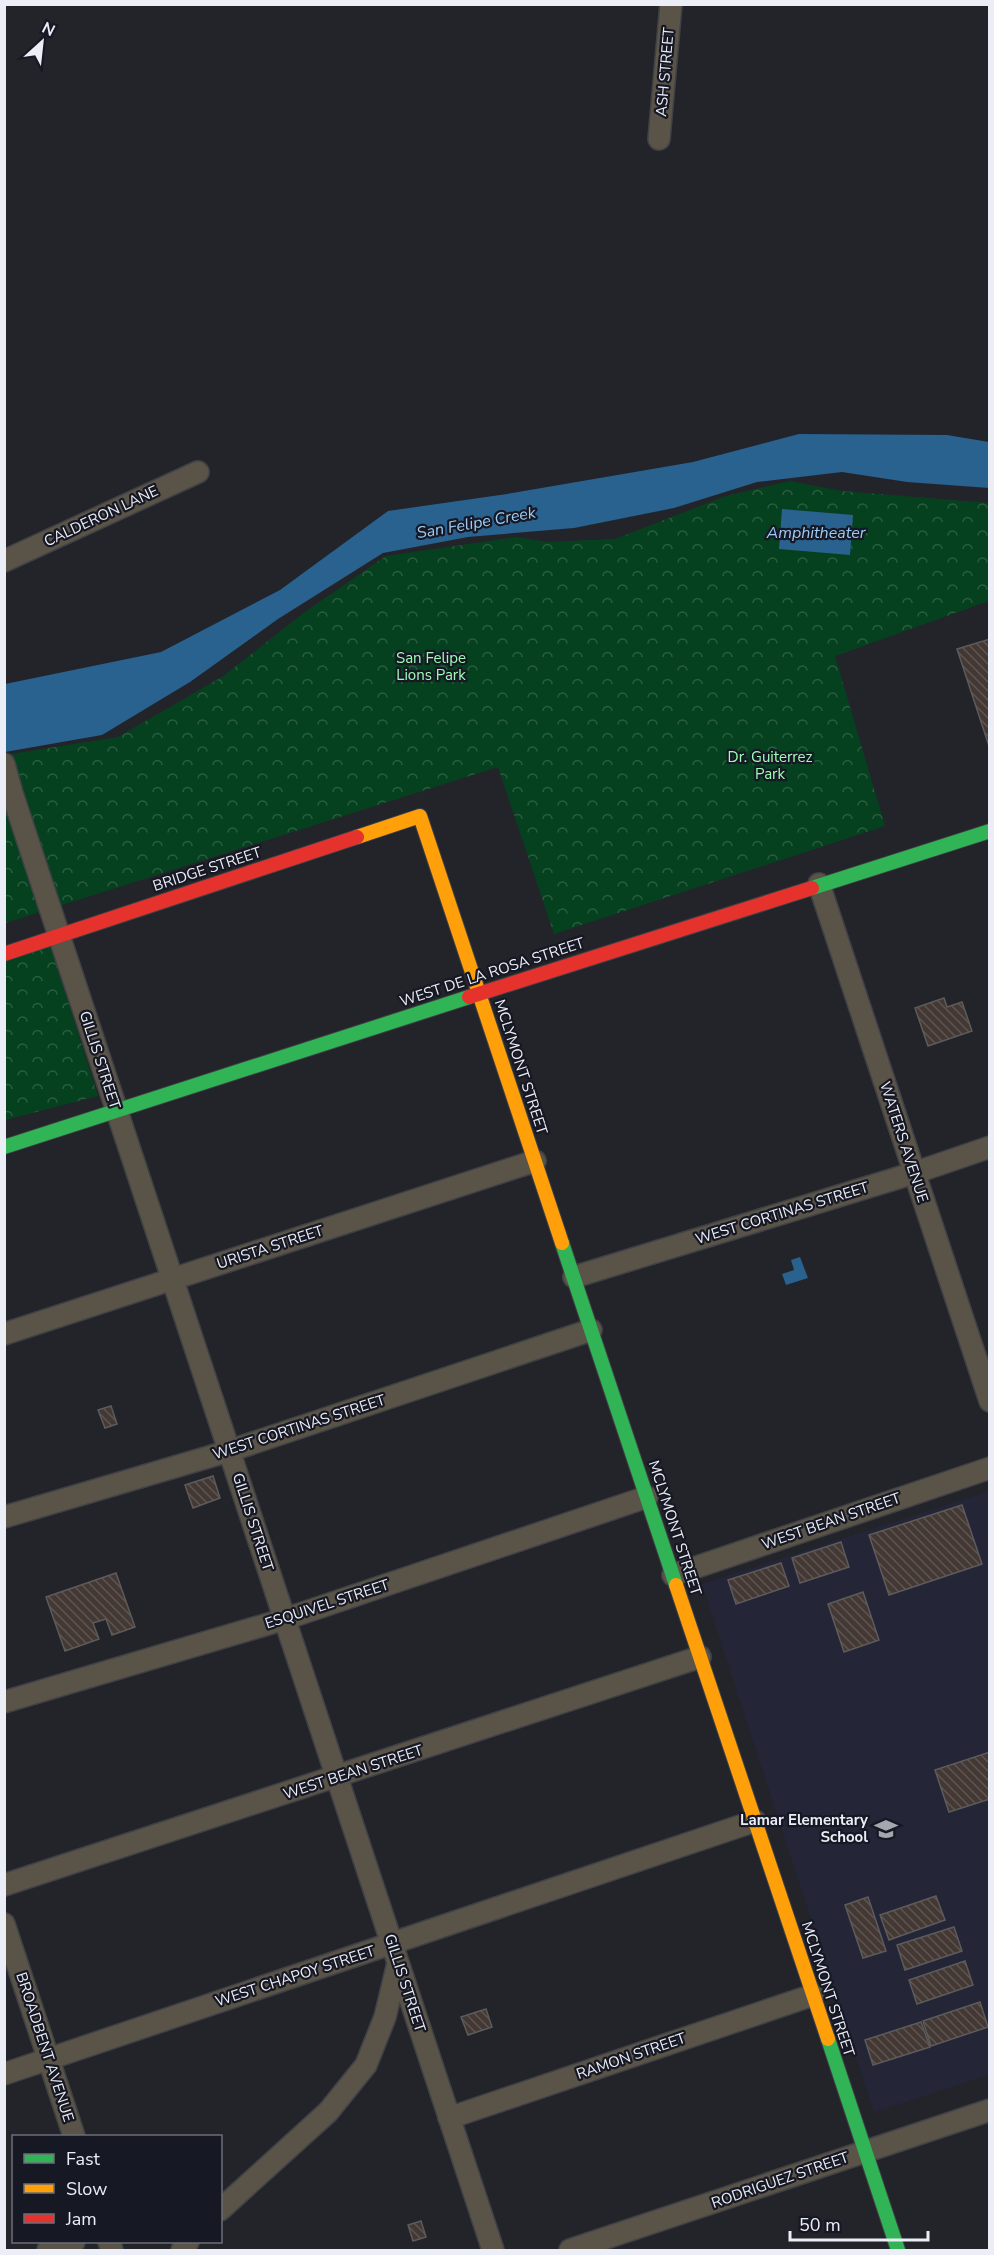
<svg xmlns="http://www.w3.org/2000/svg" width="994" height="2255" viewBox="0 0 994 2255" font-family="'Nunito Sans',sans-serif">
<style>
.built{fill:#242637}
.park{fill:url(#park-crowns)}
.water{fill:#29618f}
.building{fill:url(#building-back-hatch);stroke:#5d5b5c;stroke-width:1.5}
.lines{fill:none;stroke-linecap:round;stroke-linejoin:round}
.street-casing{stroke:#3f4146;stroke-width:24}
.fast-casing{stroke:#3f4146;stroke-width:16}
.slow-casing{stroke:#3f4146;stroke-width:16}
.jam-casing{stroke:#3f4146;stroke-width:16}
.street{stroke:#5a5347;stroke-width:21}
.fast{stroke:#30b455;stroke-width:14}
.slow{stroke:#ff9f0a;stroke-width:14}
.jam{stroke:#e5322d;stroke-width:14}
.labels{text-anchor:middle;stroke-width:4.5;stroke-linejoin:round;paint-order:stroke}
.street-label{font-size:15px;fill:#eceef7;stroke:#161824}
.park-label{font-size:15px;fill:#9ffcb6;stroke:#161824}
.poi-label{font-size:15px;font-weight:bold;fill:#eceef7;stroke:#161824;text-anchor:end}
.water-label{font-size:16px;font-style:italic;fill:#9cccf7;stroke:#161824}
</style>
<defs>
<pattern id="park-crowns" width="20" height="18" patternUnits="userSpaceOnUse" patternTransform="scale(1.5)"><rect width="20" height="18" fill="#05411f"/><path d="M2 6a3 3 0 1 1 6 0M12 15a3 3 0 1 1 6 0" fill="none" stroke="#2a5d40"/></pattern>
<pattern id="building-back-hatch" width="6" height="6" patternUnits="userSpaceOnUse" patternTransform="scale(1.5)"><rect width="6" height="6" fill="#433833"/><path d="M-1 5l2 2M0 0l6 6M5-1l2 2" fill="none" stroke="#5e5551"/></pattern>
</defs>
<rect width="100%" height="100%" fill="#22242a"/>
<path class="built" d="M 989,1491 L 989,2075 L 874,2112 L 702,1584 Z"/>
<g class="park">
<path d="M 790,481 L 842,491 L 989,503 L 989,601 L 835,656 L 885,826 L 554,934 L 498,767 L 5,923 L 5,755 L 118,737 L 222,677 L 305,612 L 386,556 L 516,537 L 547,542 L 615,539 L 726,496 Z"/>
<path d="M 48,939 L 98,1096 L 5,1120 L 5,956 Z"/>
</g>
<g class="water">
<path d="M 799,434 L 947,435 L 989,442 L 989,488 L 907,482 L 842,472 L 757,482 L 674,508 L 574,528 L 468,537 L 383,553 L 278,619 L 190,682 L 102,735 L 5,752 L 5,684 L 161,652 L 280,590 L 388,511 L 507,494 L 693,462 Z"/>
<path d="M 782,509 L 853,515 L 850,555 L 779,549 Z"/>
<path d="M 800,1257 L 808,1278 L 786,1285 L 782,1274 L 794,1270 L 791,1260 Z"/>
</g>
<g class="building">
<path d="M 990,639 L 990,749 L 957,649 Z"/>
<path d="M 944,998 L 947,1007 L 962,1002 L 972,1031 L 928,1046 L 915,1008 Z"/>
<path d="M 111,1406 L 117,1424 L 105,1428 L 98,1410 Z"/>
<path d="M 213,1476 L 220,1498 L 193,1508 L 185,1485 Z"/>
<path d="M 962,1505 L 982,1564 L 889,1595 L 869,1535 Z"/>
<path d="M 841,1542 L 849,1567 L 800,1583 L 792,1558 Z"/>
<path d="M 781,1563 L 789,1586 L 736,1604 L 728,1580 Z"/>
<path d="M 116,1573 L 135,1627 L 112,1635 L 106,1619 L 93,1623 L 99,1639 L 65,1651 L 46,1597 Z"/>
<path d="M 863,1592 L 879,1640 L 844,1652 L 828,1604 Z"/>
<path d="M 990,1752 L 990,1799 L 949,1812 L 935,1770 Z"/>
<path d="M 936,1896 L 945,1920 L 889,1940 L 880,1915 Z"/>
<path d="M 868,1897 L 886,1951 L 863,1958 L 845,1905 Z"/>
<path d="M 954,1927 L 962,1951 L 905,1970 L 897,1945 Z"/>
<path d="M 965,1961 L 973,1985 L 917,2004 L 909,1980 Z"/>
<path d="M 980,2002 L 988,2027 L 931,2046 L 923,2021 Z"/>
<path d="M 486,2009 L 492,2027 L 468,2035 L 461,2017 Z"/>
<path d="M 921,2022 L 930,2047 L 873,2065 L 865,2040 Z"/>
<path d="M 421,2221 L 426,2237 L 413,2241 L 408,2225 Z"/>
</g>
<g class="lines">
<g class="street-casing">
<g id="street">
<path d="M 659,139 L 671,4"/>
<path d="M 4,561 L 198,472"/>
<path d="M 4,764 L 12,793 L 493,2250"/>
<path d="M 819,884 L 990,1401"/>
<path d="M 574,1277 L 914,1173 L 990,1147"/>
<path d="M 4,1334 L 535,1161"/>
<path d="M 4,1517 L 229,1451 L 591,1330"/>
<path d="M 673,1575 L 990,1468"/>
<path d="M 4,1702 L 285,1619 L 647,1497"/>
<path d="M 4,1885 L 700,1657"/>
<path d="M 4,1924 L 74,2136"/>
<path d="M 4,2074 L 755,1821"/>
<path d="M 449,2118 L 813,1995"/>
<path d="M 220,2210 L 328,2112 L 366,2065 L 385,2017 L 398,1963"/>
<path d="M 109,2242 L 112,2250"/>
<path d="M 48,2250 L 74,2242"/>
<path d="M 182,2250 L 188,2242"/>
<path d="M 570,2250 L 990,2110"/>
</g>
</g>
<g class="fast-casing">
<g id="fast">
<path d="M 812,888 L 990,831"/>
<path d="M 4,1147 L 469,997"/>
<path d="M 562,1243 L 676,1585"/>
<path d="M 828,2039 L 898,2250"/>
</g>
</g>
<g class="slow-casing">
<g id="slow">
<path d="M 357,837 L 420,816 L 562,1243"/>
<path d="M 676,1585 L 828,2039"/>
</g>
</g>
<g class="jam-casing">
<g id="jam">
<path d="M 4,954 L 357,837"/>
<path d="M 469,997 L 812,888"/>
</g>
</g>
<use href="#street" class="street"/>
<use href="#fast" class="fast"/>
<use href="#slow" class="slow"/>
<use href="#jam" class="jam"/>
</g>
<defs>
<g id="school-bare" transform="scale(1.8)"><path d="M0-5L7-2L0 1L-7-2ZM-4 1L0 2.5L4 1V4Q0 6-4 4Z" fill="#a5a7af" stroke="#161824" stroke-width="2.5" paint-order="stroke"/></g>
</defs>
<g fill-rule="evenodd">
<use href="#school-bare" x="886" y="1829"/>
</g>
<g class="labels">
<g class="street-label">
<text transform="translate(665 72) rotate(-85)" y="5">ASH STREET</text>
<text transform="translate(101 516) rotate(-25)" y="5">CALDERON LANE</text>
<text transform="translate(207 869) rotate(-18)" y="5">BRIDGE STREET</text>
<text transform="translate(492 972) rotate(-18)" y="5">WEST DE LA ROSA STREET</text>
<text transform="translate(100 1060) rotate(72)" y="5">GILLIS STREET</text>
<text transform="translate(521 1067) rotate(72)" y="5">MCLYMONT STREET</text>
<text transform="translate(904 1142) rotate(72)" y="5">WATERS AVENUE</text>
<text transform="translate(782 1213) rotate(-17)" y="5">WEST CORTINAS STREET</text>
<text transform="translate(270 1247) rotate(-18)" y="5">URISTA STREET</text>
<text transform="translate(299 1427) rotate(-18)" y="5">WEST CORTINAS STREET</text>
<text transform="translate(831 1521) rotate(-19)" y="5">WEST BEAN STREET</text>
<text transform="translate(253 1522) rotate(72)" y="5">GILLIS STREET</text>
<text transform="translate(675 1528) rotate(72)" y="5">MCLYMONT STREET</text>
<text transform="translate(327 1604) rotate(-18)" y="5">ESQUIVEL STREET</text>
<text transform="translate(353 1772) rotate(-18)" y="5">WEST BEAN STREET</text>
<text transform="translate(295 1976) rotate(-18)" y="5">WEST CHAPOY STREET</text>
<text transform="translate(405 1983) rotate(72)" y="5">GILLIS STREET</text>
<text transform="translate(828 1989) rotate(72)" y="5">MCLYMONT STREET</text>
<text transform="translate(45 2047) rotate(72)" y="5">BROADBENT AVENUE</text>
<text transform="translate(631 2056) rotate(-19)" y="5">RAMON STREET</text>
<text transform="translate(780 2180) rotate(-19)" y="5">RODRIGUEZ STREET</text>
</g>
<g class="park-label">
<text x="431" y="663">San Felipe<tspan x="431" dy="17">Lions Park</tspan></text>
<text x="770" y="762">Dr. Guiterrez<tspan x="770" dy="17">Park</tspan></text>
</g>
<g class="poi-label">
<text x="868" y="1825">Lamar Elementary<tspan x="868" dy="17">School</tspan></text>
</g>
<g class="water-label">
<text transform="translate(476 522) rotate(-10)" y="6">San Felipe Creek</text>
<text x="816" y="538">Amphitheater</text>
</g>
</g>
<rect width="994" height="2255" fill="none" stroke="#eceef7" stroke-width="12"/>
<rect x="12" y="2135" width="210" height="108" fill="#161824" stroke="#6c6e78" stroke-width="1.5"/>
<rect x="24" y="2154" width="30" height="9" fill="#30b455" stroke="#6c6e78" stroke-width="1.5"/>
<text x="66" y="2165" font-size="18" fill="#eceef7">Fast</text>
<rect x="24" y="2184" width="30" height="9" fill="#ff9f0a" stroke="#6c6e78" stroke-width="1.5"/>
<text x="66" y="2195" font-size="18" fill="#eceef7">Slow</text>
<rect x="24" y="2214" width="30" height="9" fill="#e5322d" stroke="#6c6e78" stroke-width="1.5"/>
<text x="66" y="2225" font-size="18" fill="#eceef7">Jam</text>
<g transform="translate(42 42) rotate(27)" stroke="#161824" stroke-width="4.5" paint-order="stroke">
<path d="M0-4.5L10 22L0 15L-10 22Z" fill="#eceef7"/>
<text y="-9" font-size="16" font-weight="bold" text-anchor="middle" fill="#eceef7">N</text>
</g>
<path d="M790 2231v9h138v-9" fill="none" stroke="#eceef7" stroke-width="3"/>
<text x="799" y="2231" font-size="18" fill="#eceef7" stroke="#161824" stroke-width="4.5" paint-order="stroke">50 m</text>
</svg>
